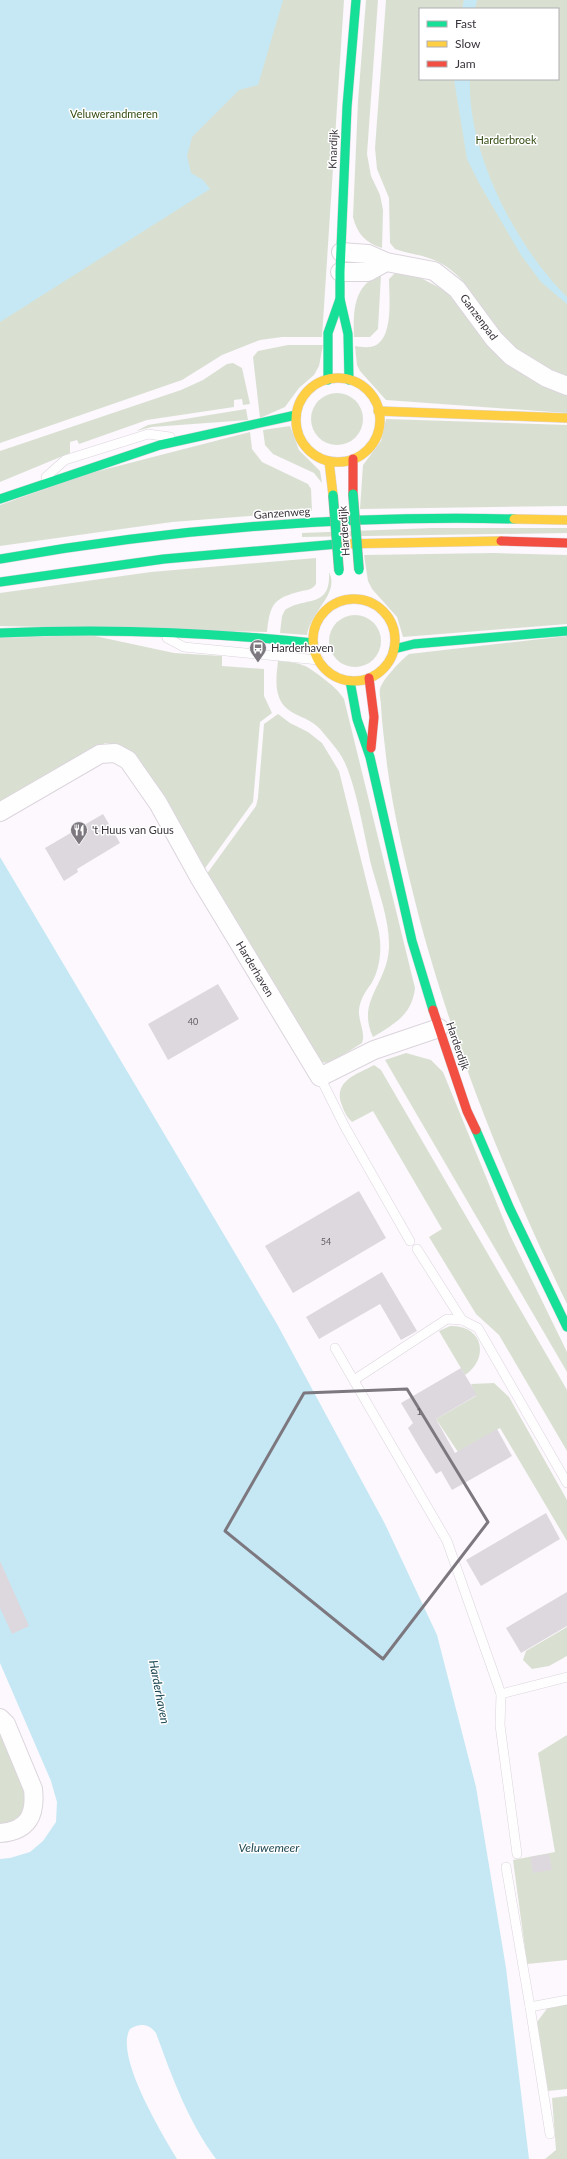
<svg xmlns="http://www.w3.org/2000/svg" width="567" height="2159" viewBox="0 0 567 2159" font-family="Lato,sans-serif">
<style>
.green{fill:#d9e0d2;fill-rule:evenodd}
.water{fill:#c5e8f4}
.building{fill:#ddd8de}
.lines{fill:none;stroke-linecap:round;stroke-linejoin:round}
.lane-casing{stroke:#dbd5dc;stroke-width:10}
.street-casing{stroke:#dbd5dc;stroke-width:20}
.fast-casing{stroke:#dbd5dc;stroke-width:10}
.slow-casing{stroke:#dbd5dc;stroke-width:10}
.jam-casing{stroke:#dbd5dc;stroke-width:10}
.lane{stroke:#fffeff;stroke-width:9}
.street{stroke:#fffeff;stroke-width:18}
.fast{stroke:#16e098;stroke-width:9}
.slow{stroke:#ffcf43;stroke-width:9}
.jam{stroke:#f24e42;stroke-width:9}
.fast-bridge-casing{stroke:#aca89d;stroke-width:10;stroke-linecap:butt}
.fast-bridge{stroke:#16e098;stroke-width:9}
.marked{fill:none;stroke:#7d787f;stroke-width:3;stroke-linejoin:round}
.labels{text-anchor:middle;stroke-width:3;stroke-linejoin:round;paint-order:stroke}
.number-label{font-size:9px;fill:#625c64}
.park-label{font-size:11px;fill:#334c13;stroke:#fff}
.street-label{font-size:11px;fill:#39333b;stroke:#fff}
.poi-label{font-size:11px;fill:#39333b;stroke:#fff;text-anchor:start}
.water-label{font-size:12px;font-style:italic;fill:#1b4753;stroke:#fff}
</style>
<rect width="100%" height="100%" fill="#fcf8fd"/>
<g class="green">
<path d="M 0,0 L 344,0 L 322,337 L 282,337 L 260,340 L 222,355 L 182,380 L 0,443 Z"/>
<path d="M 366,0 L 378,0 L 367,154 L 371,176 L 380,195 L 383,210 L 382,248 C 366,243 357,234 353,217 L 358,101 Z"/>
<path d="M 386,0 L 567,0 L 567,377 C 537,367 508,345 489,320 C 477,302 470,285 451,270 C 432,255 416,256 395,249 L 390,243 L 389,198 L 377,169 L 375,148 ZM 420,9 L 558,9 L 558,79 L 420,79 Z"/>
<path d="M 396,272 L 417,276 L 444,290 L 567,394 L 567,413 L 386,400 L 360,371 L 357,365 L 355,346 C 361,347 368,348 374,346 C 394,338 389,296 389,279 Z"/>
<path d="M 381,274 L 378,329 L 370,337 L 354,337 C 353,312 353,285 381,274 Z"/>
<path d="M 288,345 L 323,345 L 319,366 L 314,375 L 299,388 L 285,407 L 260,418 L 253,357 L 258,351 Z"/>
<path d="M 233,363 L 242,368 L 250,404 L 243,405 L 242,399 L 234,400 L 234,407 L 147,420 L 79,444 L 77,440 L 70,442 L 70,453 L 0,482 L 0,451 L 181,390 L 203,380 L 227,364 Z"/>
<circle cx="337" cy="419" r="26"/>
<path d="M 246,409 L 248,420 L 152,427 L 136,431 L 148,425 Z"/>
<path d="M 386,419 L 567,425 L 567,506 L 360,509 L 363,465 L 381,441 Z"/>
<path d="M 290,426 L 299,450 L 320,471 L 322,483 L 314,473 L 273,454 L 265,445 L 263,430 Z"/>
<path d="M 250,432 L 252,449 L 262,462 L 308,484 L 311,489 L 312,511 L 172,522 L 0,546 L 0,505 L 87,474 Z"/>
<path d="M 432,528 L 567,528 L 567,533 L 302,537 L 302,533 Z"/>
<path d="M 494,553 L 567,555 L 567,624 L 403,637 L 397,617 L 372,589 L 368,581 L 364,555 Z"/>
<path d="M 316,558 L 316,584 C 313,589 308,590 302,591 C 274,598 270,603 267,632 L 0,626 L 0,593 L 151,572 Z"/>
<path d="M 329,572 C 340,594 311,610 307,635 L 280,633 L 282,616 L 285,610 C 306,596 331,609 329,572 Z"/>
<circle cx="355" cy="641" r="26"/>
<path d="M 90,635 L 174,653 L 222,656 L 222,666 L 264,669 L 264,696 L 272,713 L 260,722 L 253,802 L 203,871 L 138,757 C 128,748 118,745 105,743 L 0,804 L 0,638 Z"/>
<path d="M 567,636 L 567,1304 C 507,1180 456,1054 420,921 C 407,869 394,818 387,765 C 385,745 382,726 381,706 C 381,701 379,694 380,689 C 382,680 401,660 409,654 Z"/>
<path d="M 278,661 C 302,663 305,664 324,679 C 332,685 338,690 344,699 L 415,988 C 412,1015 394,1024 373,1037 C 356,1001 387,985 389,948 C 390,922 379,893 372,868 C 364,836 358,793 345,763 C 339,750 328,739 320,729 C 307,714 284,717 278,694 C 275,683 277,671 278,661 Z"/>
<path d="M 278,714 L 290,723 L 308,732 L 322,743 L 339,771 L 379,932 C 382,950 380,969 371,984 C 365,992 360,1000 359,1010 C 358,1021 366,1033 362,1043 L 330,1063 L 318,1062 L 206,875 L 256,806 L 258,798 L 264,724 Z"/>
<path d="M 406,1053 L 431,1060 L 443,1072 L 509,1233 L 567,1352 L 567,1372 L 385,1060 Z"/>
<path d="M 374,1065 L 381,1070 L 567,1390 L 567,1451 L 499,1335 L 476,1314 L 429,1237 L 442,1229 L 373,1111 L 352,1122 C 346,1116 344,1111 341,1103 C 334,1080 358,1074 374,1065 Z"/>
<path d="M 450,1326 C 483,1325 490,1358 465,1375 L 439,1331 Z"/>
<path d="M 494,1383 L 509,1397 L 567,1500 L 567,1541 L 500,1428 L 458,1452 L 436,1419 L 476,1396 L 471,1384 Z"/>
<path d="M 567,1627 L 567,1656 L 549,1666 L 532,1669 L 523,1660 L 526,1651 Z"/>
<path d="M 0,1726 L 27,1791 L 23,1817 L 0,1829 Z"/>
<path d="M 567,1735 L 567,1960 L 527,1964 L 513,1860 L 555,1852 L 538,1753 Z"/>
<path d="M 567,2003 L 567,2089 L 548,2091 L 537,2022 L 549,2006 Z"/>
<path d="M 567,2096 L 567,2159 L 545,2159 L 556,2150 L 552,2098 Z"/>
</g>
<g class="water">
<path d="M 0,0 L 283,0 L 258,85 L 239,90 L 192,137 L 187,156 L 191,173 L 203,180 L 210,189 L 0,322 Z"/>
<path d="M 464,0 L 477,0 L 475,9 L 462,9 Z"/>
<path d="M 454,79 L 470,79 C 467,152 516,247 567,297 L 567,304 L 541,282 L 521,255 L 479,183 L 467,159 Z"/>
<path d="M 0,857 L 277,1324 L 385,1524 L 437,1635 L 476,1787 L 506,1968 L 529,2159 L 216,2159 C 188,2121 172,2077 156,2033 C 149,2023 139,2023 130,2029 C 114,2055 162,2134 177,2159 L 0,2159 L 0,1859 L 10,1858 L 30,1852 L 43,1841 L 56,1822 L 57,1802 L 51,1781 L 0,1663 Z"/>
</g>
<g class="building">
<path d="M 103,814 L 120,843 L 77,869 L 78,872 L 64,881 L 45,848 Z"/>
<path d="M 218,984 L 239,1019 L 168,1060 L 148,1024 Z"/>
<path d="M 359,1191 L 386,1238 L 293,1293 L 265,1246 Z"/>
<path d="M 382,1272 L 417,1331 L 401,1340 L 380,1304 L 319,1339 L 306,1317 Z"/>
<path d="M 461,1368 L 477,1395 L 436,1419 L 455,1453 L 497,1429 L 512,1456 L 452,1490 L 441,1471 L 436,1474 L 421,1450 L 408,1428 L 413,1423 L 401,1403 Z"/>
<path d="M 546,1513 L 560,1539 L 481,1586 L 466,1560 Z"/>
<path d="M 0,1561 L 29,1626 L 12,1634 L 0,1608 Z"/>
<path d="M 567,1592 L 567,1626 L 521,1653 L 506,1628 Z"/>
<path d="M 549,1854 L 552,1870 L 533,1873 L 530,1857 Z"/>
</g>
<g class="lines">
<g class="lane-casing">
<g id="lane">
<path d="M 46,477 L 65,460 L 148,434 L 170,437"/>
<path d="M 167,638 L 184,647 L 319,660"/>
<path d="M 320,1077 L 345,1127 L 410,1241"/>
<path d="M 417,1249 L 462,1320"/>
<path d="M 335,1348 L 447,1541 L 501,1694"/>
<path d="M 354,1380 L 447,1319 L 462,1320 L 478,1328 L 567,1483"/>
<path d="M 517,1854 L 500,1725 L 501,1694 L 567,1677"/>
<path d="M 506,1867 L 530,2007"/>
<path d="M 550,2134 L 530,2007 L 567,2000"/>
</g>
</g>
<g class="street-casing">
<g id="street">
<path d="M 341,252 L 368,254 L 386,262 L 434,271 L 457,289 L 494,339 L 511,356 L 547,378 L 567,386"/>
<path d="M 340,272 L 368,272 L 386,262"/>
<path d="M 0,812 L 100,754 L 115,753 L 128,760 L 158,803 L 199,877 L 320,1077 L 374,1050 L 439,1028"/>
<path d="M 0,1718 L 6,1724 L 33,1789 C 36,1815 28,1831 0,1833"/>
</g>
</g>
<g class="fast-casing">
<g id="fast">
<path d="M 328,380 L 328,333 L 340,299"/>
<path d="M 349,380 L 348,334 L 340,299 L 340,272 L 347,107 L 356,0"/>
<path d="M 0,499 L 160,445 L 296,415"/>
<path d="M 0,559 C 170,529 341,515 514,519"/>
<path d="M 0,582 L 164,559 L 338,544"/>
<path d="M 0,633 C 105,628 209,632 313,643"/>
<path d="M 394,649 L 414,644 L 567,631"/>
<path d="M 350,681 L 357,719 L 370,757 L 412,941 L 433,1010"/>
<path d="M 476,1130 L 510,1209 L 567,1327"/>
</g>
</g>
<g class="slow-casing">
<g id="slow">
<circle cx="338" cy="420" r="42"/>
<path d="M 378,411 L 567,418"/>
<path d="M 329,461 L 333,495"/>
<path d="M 514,519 L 567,520"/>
<path d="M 338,544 L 501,541"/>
<circle cx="354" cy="640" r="41"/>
</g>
</g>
<g class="jam-casing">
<g id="jam">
<path d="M 353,459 L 353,494"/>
<path d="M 501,541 L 567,543"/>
<path d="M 369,678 L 374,717 L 371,748"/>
<path d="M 433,1010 L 467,1111 L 476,1130"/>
</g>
</g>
<use href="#lane" class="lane"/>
<use href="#street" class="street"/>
<use href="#fast" class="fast"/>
<use href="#slow" class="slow"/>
<use href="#jam" class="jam"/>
<g class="fast-bridge-casing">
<g id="fast-bridge">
<path d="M 353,494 L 359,570"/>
<path d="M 333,495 L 339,571"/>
</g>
</g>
<use href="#fast-bridge" class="fast-bridge"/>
</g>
<path class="marked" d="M 407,1389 L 488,1522 L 383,1659 L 225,1531 L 304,1393 Z"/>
<defs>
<g id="bus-pin" transform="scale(0.9)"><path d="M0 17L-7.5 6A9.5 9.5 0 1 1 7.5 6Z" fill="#7d787f" stroke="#fff"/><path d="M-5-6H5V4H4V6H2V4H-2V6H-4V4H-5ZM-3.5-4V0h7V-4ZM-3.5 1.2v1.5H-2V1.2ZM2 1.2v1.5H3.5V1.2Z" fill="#fff"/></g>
<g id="restaurant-pin" transform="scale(0.9)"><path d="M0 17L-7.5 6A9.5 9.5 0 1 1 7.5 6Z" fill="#7d787f" stroke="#fff"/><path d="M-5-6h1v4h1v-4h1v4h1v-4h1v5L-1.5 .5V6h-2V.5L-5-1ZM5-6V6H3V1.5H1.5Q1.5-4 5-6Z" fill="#fff"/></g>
</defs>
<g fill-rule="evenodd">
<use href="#bus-pin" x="258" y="648"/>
<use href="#restaurant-pin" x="79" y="830"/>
</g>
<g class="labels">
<g class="number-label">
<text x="193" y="1025">40</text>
<text x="326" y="1245">54</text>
<text x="419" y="1415">1</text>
</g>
<g class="park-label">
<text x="114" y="118">Veluwerandmeren</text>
<text x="506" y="144">Harderbroek</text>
</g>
<g class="street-label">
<text transform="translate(333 149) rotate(-88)" y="4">Knardijk</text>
<text transform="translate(479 317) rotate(53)" y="4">Ganzenpad</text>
<text transform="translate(282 513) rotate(-4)" y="4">Ganzenweg</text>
<text transform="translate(344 531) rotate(-94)" y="4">Harderdijk</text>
<text transform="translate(255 969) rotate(59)" y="4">Harderhaven</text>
<text transform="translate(458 1046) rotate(71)" y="4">Harderdijk</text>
</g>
<g class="poi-label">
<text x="271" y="652">Harderhaven</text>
<text x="92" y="834">'t Huus van Guus</text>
</g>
<g class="water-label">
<text transform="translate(159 1692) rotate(79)" y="4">Harderhaven</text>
<text x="269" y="1852">Veluwemeer</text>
</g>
</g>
<rect x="419" y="8" width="140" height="72" fill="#ffffff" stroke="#b0adb1"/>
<rect x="427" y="21" width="20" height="6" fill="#16e098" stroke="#b0adb1"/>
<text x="455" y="28" font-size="12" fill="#39333b">Fast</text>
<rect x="427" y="41" width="20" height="6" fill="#ffcf43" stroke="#b0adb1"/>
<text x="455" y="48" font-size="12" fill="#39333b">Slow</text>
<rect x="427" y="61" width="20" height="6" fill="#f24e42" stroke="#b0adb1"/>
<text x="455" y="68" font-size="12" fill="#39333b">Jam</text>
</svg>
